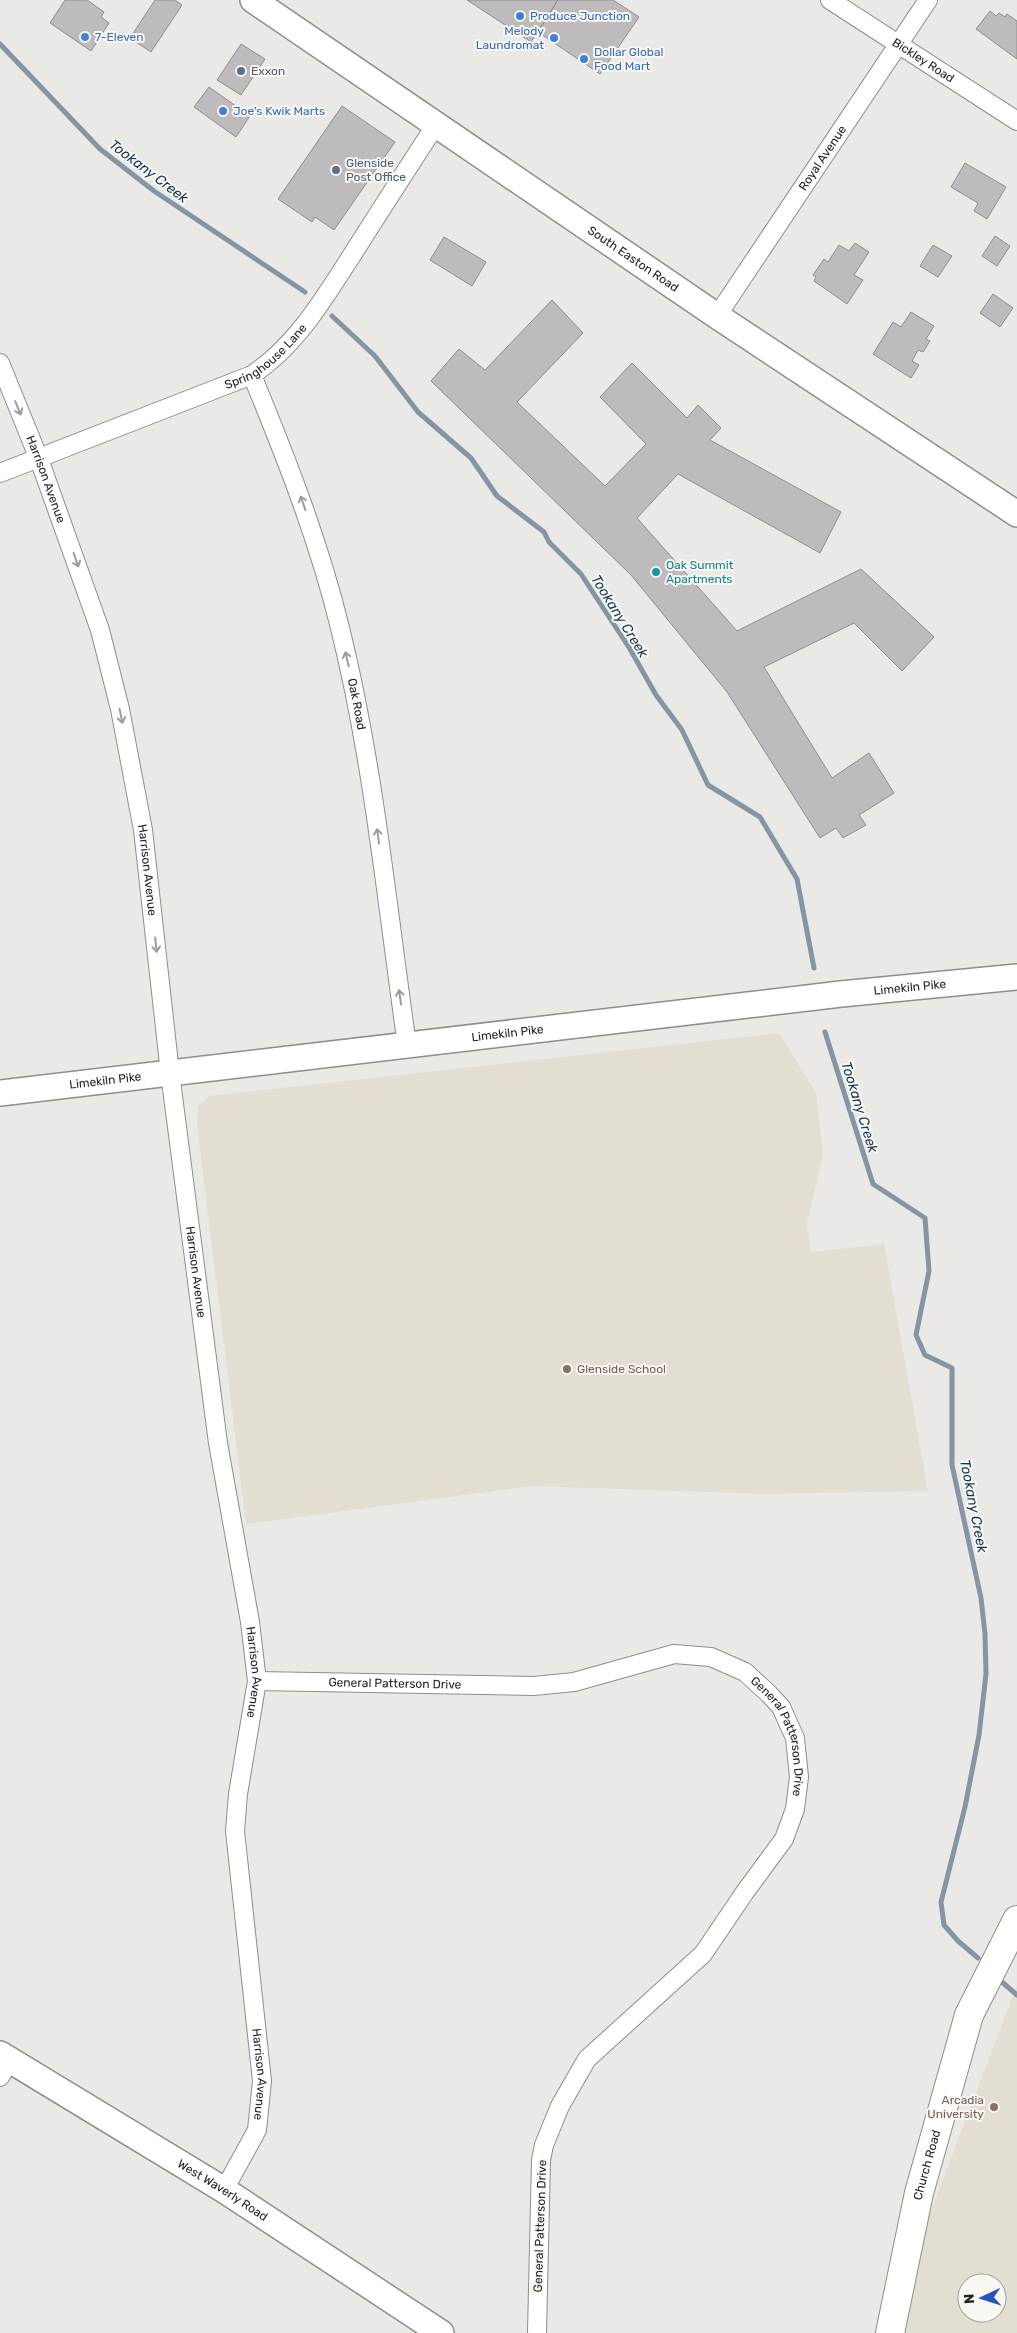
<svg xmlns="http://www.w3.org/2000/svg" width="1017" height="2333" viewBox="0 0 1017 2333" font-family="Rubik,sans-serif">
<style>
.built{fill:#e2ded2;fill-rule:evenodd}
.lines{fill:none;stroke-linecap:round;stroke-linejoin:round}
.stream{stroke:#8495a6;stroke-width:5}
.building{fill:#bfbabc;stroke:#918c8e}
.street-casing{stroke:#8e8d88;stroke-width:20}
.secondary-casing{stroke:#8e8d88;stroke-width:28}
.primary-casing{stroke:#8e8d88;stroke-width:30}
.street{stroke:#fff;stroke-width:18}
.secondary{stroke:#fff;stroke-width:25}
.primary{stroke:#fff;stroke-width:28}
.oneway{stroke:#9c9c9b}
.shop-dot{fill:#3f7fe0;stroke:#f9f7f2;stroke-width:2}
.service-dot{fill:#5c6f8a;stroke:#f9f7f2;stroke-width:2}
.culture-dot{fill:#0f9aa8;stroke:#f9f7f2;stroke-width:2}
.education-dot{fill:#8d6e63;stroke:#f9f7f2;stroke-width:2}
.labels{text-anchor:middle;stroke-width:4;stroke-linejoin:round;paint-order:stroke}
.shop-label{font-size:12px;fill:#366cbe;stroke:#f9f7f2;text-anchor:start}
.street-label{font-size:12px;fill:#232220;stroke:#f9f7f2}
.service-label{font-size:12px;fill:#4e5e75;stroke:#f9f7f2;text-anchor:start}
.culture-label{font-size:12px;fill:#0d838f;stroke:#f9f7f2;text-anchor:start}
.education-label{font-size:12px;fill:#785e54;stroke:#f9f7f2;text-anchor:start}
.water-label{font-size:14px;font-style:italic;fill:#123659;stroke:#f9f7f2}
</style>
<rect width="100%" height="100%" fill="#ebe9e5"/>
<g class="built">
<path d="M 779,1033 L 816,1093 L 823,1155 L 807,1224 L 811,1252 L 884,1244 L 928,1491 L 764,1494 L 533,1486 L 246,1524 L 197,1125 L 198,1107 L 209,1096 Z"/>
<path d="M 1017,1985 L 1017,2333 L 899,2333 L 924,2229 ZM 967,2283 L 997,2283 L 997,2313 L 967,2313 Z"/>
</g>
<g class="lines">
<g class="stream">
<path d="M 0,44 L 100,149 L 154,191 L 305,292"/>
<path d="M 332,316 L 375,356 L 418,412 L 471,458 L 497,496 L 544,532 L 549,542 L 581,574 L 630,649 L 656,695 L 682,730 L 708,785 L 760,817 L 797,879 L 814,968"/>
<path d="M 825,1032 L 873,1184 L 925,1218 L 929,1271 L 916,1335 L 925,1355 L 952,1368 L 952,1465 L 981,1598 L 985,1634 L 986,1674 L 979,1735 L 965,1807 L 941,1902 L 944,1925 L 958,1941 L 978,1958"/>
<path d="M 1002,1982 L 1017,1995"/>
</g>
</g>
<g class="building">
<path d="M 65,0 L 87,0 L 104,12 L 101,17 L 109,23 L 91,51 L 50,23 Z"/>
<path d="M 155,0 L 175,0 L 182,5 L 151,52 L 130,38 Z"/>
<path d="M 467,0 L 558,0 L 531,42 Z"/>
<path d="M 558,0 L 613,0 L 639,17 L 600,74 L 538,32 Z"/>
<path d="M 990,11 L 996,16 L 999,13 L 1005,17 L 1007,14 L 1017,21 L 1017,59 L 976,29 Z"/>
<path d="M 241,44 L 265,59 L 241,95 L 217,80 Z"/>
<path d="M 209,87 L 250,116 L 236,137 L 194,107 Z"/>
<path d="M 342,106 L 395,142 L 334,230 L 315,217 L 312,222 L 278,199 Z"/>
<path d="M 965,163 L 1006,187 L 987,219 L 974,211 L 978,203 L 951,187 Z"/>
<path d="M 995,236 L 1010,246 L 997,266 L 982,256 Z"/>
<path d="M 444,237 L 486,262 L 472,286 L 430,260 Z"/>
<path d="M 855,243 L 869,252 L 854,275 L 863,280 L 847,304 L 814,281 L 816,277 L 813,275 L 824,259 L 828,262 L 839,245 L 849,251 Z"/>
<path d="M 933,245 L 952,256 L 938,277 L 920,266 Z"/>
<path d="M 993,294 L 1013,308 L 1000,327 L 980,313 Z"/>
<path d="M 552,300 L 583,333 L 517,402 L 605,486 L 646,444 L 600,397 L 632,363 L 687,418 L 698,405 L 721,428 L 710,440 L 841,512 L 820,553 L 678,474 L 637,518 L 737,631 L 861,569 L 934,637 L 902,671 L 854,623 L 764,667 L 832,778 L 869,753 L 894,793 L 859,815 L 866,825 L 843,838 L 836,828 L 820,838 L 727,692 L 631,575 L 431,381 L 459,349 L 485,370 Z"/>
<path d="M 911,312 L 934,326 L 926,339 L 930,341 L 923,352 L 918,350 L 912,361 L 919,365 L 911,378 L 873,354 L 893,322 L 901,327 Z"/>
</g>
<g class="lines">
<g class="street-casing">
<g id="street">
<path id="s1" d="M 830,0 L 1017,121"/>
<path id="s2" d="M 717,316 L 928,0"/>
<path id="s3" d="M 0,363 L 39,459 L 100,630 L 120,709 L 143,830 L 170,1073 L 218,1443 L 250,1622 L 257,1681 L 238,1794 L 235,1831 L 262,2081 L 257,2130 L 224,2190"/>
<path id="s4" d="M 252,375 C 286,458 319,541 340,628 C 374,765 387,906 407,1045"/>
<path id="s5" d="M 0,473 L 252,375 C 298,344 324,298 354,252 C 381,209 409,166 437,123"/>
<path id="s6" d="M 257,1681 L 534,1686 L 574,1682 L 674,1654 L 711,1657 L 745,1672 L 769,1694 L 781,1707 L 795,1738 L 799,1777 L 795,1809 L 784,1839 L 745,1892 L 703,1954 L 587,2059 L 560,2106 L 544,2145 L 541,2160 L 537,2333"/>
<path d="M 0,2077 L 10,2061"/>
</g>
</g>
<g class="secondary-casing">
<g id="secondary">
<path id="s7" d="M 253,0 L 717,316 L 1017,514"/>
<path id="s8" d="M 0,1093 L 841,994 L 1017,977"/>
<path id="s9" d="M 0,2054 L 224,2190 L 441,2333"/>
</g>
</g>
<g class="primary-casing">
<g id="primary">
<path id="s10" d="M 890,2333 L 919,2193 L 969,2015 L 1017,1920"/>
</g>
</g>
<use href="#street" class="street"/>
<use href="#secondary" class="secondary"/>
<use href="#primary" class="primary"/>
</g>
<defs><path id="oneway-shaft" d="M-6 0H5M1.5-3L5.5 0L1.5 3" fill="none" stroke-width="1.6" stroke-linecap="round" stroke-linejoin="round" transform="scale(1.25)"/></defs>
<g class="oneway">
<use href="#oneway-shaft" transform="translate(18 408) rotate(68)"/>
<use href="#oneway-shaft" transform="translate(303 503) rotate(-109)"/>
<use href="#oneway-shaft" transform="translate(76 560) rotate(71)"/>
<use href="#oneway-shaft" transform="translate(347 659) rotate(-103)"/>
<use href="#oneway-shaft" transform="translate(121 716) rotate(78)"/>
<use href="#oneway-shaft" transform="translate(378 836) rotate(-98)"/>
<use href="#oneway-shaft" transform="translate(156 945) rotate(84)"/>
<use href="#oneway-shaft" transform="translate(400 997) rotate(-98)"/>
</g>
<g class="shop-dot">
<circle cx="520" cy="16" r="5"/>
<circle cx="85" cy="37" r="5"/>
<circle cx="554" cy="38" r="5"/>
<circle cx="584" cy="59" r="5"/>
<circle cx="223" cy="111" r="5"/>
</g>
<g class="service-dot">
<circle cx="241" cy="71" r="5"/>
<circle cx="336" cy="170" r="5"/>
</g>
<circle class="culture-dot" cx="656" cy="572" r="5"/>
<g class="education-dot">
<circle cx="567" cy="1369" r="5"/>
<circle cx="994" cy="2107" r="5"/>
</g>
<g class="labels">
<g class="shop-label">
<text x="530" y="20">Produce Junction</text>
<text x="544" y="35" text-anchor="end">Melody<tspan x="544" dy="14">Laundromat</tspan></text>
<text x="95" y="41">7-Eleven</text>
<text x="594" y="56">Dollar Global<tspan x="594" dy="14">Food Mart</tspan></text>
<text x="233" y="115">Joe's Kwik Marts</text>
</g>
<g class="street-label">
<text dy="4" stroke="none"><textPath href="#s1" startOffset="111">Bickley Road</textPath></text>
<text dy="4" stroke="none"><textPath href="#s2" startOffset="190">Royal Avenue</textPath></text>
<text dy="4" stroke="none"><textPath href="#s7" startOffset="460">South Easton Road</textPath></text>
<text dy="4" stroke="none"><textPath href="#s5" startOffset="292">Springhouse Lane</textPath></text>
<text dy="4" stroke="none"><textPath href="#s3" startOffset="125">Harrison Avenue</textPath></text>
<text dy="4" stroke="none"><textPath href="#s4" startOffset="346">Oak Road</textPath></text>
<text dy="4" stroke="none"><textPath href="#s3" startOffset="530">Harrison Avenue</textPath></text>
<text dy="4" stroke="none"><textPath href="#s8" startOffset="916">Limekiln Pike</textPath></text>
<text dy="4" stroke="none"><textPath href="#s8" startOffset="511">Limekiln Pike</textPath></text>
<text dy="4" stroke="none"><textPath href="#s8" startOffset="106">Limekiln Pike</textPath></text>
<text dy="4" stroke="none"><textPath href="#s3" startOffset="935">Harrison Avenue</textPath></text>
<text dy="4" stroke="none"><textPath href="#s3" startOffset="1340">Harrison Avenue</textPath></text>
<text dy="4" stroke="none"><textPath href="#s6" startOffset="138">General Patterson Drive</textPath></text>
<text dy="4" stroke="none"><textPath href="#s6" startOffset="572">General Patterson Drive</textPath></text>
<text dy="4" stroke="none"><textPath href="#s3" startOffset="1745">Harrison Avenue</textPath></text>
<text dy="4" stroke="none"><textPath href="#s10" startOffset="172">Church Road</textPath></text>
<text dy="4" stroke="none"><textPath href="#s9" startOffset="261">West Waverly Road</textPath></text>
<text transform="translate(540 2226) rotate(-88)" y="4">General Patterson Drive</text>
</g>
<g class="service-label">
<text x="251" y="75">Exxon</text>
<text x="346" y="167">Glenside<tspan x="346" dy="14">Post Office</tspan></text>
</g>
<g class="culture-label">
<text x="666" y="569">Oak Summit<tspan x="666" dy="14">Apartments</tspan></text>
</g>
<g class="education-label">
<text x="577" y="1373">Glenside School</text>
<text x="984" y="2104" text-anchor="end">Arcadia<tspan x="984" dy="14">University</tspan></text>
</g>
<g class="water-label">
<text transform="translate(149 171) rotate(37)" y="5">Tookany Creek</text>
<text transform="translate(620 616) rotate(58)" y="5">Tookany Creek</text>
<text transform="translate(860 1107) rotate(73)" y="5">Tookany Creek</text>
<text transform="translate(974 1506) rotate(79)" y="5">Tookany Creek</text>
</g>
</g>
<g transform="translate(982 2298) rotate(266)"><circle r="24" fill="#f9f7f2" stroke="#a3a29e"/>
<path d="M0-4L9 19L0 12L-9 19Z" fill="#2752c0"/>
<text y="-8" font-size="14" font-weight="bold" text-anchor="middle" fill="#232220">N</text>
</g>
</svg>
